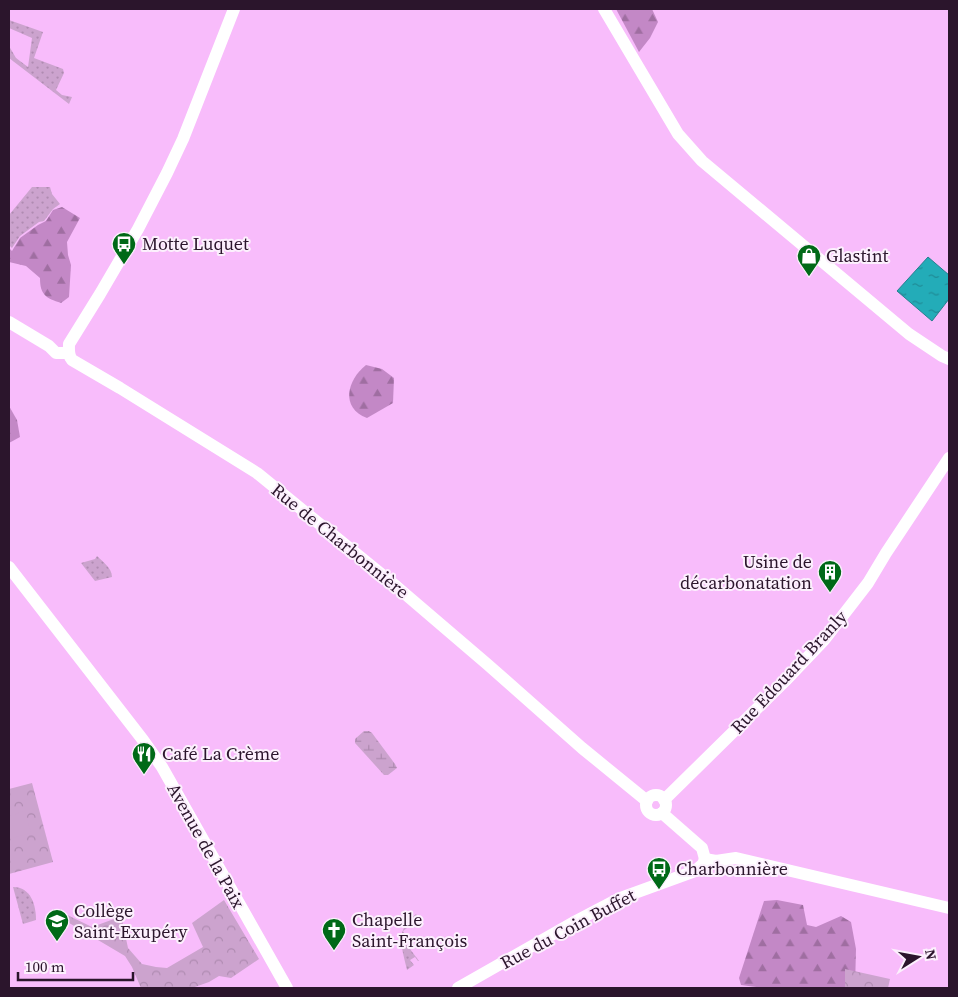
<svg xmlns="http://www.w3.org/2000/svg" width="958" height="997" viewBox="0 0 958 997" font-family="'Source Serif 4',serif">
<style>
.grass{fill:url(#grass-dots)}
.forest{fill:url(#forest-firs)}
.wetland{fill:url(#wetland-marsh)}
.park{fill:url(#park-crowns)}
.garden{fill:#cca3ce}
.water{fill:url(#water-ripples);stroke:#257f8e}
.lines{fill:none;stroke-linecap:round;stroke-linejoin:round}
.secondary{stroke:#fff;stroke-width:12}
.labels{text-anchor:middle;stroke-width:4;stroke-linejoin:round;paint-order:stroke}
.poi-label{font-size:18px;fill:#2b152c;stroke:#fcf0fd;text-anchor:start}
.street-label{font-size:18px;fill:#2b152c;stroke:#fcf0fd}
</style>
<defs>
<pattern id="grass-dots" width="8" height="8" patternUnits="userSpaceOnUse" patternTransform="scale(1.25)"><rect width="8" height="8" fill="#cca3ce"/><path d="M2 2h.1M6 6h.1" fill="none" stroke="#af8bb1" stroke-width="1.8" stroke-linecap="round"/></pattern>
<pattern id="forest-firs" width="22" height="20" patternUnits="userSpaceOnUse" patternTransform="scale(1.25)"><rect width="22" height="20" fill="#c388c6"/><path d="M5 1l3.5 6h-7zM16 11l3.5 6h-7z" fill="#9f6ea1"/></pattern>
<pattern id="wetland-marsh" width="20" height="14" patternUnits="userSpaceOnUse" patternTransform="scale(1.25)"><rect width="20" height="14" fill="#cca3ce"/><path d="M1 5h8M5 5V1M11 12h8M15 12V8" fill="none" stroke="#af8bb1"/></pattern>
<pattern id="park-crowns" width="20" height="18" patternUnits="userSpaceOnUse" patternTransform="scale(1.25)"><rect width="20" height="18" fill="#cca3ce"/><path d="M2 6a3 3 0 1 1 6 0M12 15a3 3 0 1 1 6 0" fill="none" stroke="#af8bb1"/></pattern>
<pattern id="water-ripples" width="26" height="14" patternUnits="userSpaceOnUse" patternTransform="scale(1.25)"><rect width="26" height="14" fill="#23acb8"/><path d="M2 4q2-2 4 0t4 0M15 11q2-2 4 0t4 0" fill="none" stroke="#1f8b96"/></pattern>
</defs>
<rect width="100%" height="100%" fill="#f8bcfb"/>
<g class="grass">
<path d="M 9,20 L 43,32 L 34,58 L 63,69 L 64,73 L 56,90 L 62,95 L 72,97 L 69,104 L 9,58 L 9,46 L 16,58 L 28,67 L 32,38 L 9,28 Z"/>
<path d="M 32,187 L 50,187 L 52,194 L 60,204 L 53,209 L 44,221 L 39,222 L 20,236 L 12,248 L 9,245 L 9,215 Z"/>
<path d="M 97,556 C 103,562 112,568 112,577 L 95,581 L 81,563 L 95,559 Z"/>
<path d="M 13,887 C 31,887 36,905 36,920 L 23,924 Z"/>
<path d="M 416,914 L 419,919 L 403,931 L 404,933 L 403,935 L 404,941 L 419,961 L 418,961 L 415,957 L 410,960 L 414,965 L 407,970 C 402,946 394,931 416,914 Z"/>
</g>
<g class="forest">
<path d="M 616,9 L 652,9 L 658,22 L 650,38 L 639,52 Z"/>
<path d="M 62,207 L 80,218 L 67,242 L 68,255 L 71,265 L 69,297 L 61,303 C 46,298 40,295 40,278 L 26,266 L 9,262 L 9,248 L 12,251 L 20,238 L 38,225 L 46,221 L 53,210 Z"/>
<path d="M 366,365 L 382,369 L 394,378 L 393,403 L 367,418 C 340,408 347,380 366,365 Z"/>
<path d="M 9,406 L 17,420 L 20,437 L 9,443 Z"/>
<path d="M 777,900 L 803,905 L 807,925 L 816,927 L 841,916 L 851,922 L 856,949 L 855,988 L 764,988 L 741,985 L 739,978 L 764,901 Z"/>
</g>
<path class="wetland" d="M 364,731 L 369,731 L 372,733 L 395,764 L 397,768 L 388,775 L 384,775 L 355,743 L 355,739 Z"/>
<g class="park">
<path d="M 32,783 L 53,862 L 9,874 L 9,789 Z"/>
<path d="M 224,900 L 259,959 L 231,978 L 219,976 L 209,982 L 192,988 L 141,988 L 132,967 L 125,956 L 54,914 L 59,911 L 92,927 L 114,919 L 121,915 L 128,948 L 142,964 L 156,967 L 167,968 L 203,947 L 192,923 Z"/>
<path d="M 845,969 L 890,979 L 888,988 L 845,988 Z"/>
</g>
<path class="garden" d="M 25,811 L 31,833 L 9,839 L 9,816 Z"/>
<path class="water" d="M 928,257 L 949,275 L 949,299 L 932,321 L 897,291 Z"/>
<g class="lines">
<g class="secondary">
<path d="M 234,9 L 183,139 L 167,173 L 138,229 L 100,294 L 69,344 C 69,350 68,355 72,360 L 120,388 L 257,473 L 397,587 L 487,664 L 582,748 L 647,801"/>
<path d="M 604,9 L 678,134 L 702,161 L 909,334 L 942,356 L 949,359"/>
<path d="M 9,322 L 49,346 L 56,353 L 69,353"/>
<path d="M 9,567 L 143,740 L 162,767 L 287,988"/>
<circle cx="656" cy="805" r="10"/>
<path d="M 664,800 L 785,681 L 824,640 L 868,583 L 886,553 L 949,458"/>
<path d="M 662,813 L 702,848 L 705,859"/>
<path d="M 705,859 L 716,861 L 736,858 L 949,908"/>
<path d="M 458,988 L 576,921 L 618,899 L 695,871 L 703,864 L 705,859"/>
</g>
</g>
<defs>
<g id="bus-pin" transform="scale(1.25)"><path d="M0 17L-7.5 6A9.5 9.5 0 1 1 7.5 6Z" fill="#006917" stroke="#fcf0fd"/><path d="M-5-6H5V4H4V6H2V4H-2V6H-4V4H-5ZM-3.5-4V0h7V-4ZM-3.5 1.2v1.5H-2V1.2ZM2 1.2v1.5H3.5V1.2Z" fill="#fff"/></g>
<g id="shop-pin" transform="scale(1.25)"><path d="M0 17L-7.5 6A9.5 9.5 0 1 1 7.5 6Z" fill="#006917" stroke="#fcf0fd"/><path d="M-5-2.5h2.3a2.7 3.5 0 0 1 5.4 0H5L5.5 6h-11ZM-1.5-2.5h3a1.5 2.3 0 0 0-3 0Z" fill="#fff"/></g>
<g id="building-pin" transform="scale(1.25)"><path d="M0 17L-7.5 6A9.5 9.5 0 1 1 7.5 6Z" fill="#006917" stroke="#fcf0fd"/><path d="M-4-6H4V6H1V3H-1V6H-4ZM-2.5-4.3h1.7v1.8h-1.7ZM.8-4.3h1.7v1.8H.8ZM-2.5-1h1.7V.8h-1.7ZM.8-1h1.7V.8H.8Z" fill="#fff"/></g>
<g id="restaurant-pin" transform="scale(1.25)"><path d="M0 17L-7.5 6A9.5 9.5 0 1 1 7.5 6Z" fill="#006917" stroke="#fcf0fd"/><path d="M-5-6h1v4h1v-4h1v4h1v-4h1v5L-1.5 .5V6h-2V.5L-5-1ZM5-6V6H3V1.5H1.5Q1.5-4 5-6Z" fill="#fff"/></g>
<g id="school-pin" transform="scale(1.25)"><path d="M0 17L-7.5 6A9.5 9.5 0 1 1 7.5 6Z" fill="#006917" stroke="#fcf0fd"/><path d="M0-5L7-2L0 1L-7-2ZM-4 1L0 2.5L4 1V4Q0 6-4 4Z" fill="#fff"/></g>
<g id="church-pin" transform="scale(1.25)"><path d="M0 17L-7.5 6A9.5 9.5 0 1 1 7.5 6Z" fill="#006917" stroke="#fcf0fd"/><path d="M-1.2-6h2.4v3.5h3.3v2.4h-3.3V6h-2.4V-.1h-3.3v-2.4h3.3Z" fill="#fff"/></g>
</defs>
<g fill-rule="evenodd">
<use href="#bus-pin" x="124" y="244"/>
<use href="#shop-pin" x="809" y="256"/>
<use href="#building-pin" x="830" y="572"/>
<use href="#restaurant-pin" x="144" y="754"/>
<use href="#bus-pin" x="659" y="869"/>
<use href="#school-pin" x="57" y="921"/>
<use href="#church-pin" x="334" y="930"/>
</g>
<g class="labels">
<g class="poi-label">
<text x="142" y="250">Motte Luquet</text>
<text x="826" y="262">Glastint</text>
<text x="812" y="568" text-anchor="end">Usine de<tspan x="812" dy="21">décarbonatation</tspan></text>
<text x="162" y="760">Café La Crème</text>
<text x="676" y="875">Charbonnière</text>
<text x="74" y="917">Collège<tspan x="74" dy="21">Saint-Exupéry</tspan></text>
<text x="352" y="926">Chapelle<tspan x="352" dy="21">Saint-François</tspan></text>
</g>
<g class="street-label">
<text transform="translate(340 541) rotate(39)" y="6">Rue de Charbonnière</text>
<text transform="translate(789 672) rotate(-47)" y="6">Rue Edouard Branly</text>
<text transform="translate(206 846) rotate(61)" y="6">Avenue de la Paix</text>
<text transform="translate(568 929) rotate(-28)" y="6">Rue du Coin Buffet</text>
</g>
</g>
<rect width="958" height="997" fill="none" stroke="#2b152c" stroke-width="20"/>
<g transform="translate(918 957) rotate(79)" stroke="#fcf0fd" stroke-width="4" paint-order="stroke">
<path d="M0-4L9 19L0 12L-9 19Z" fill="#2b152c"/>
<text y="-8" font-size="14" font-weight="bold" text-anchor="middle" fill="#2b152c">N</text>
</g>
<path d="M18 972v8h115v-8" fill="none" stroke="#2b152c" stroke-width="2.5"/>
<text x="25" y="972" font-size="15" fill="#2b152c" stroke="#fcf0fd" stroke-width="4" paint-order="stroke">100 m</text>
</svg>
